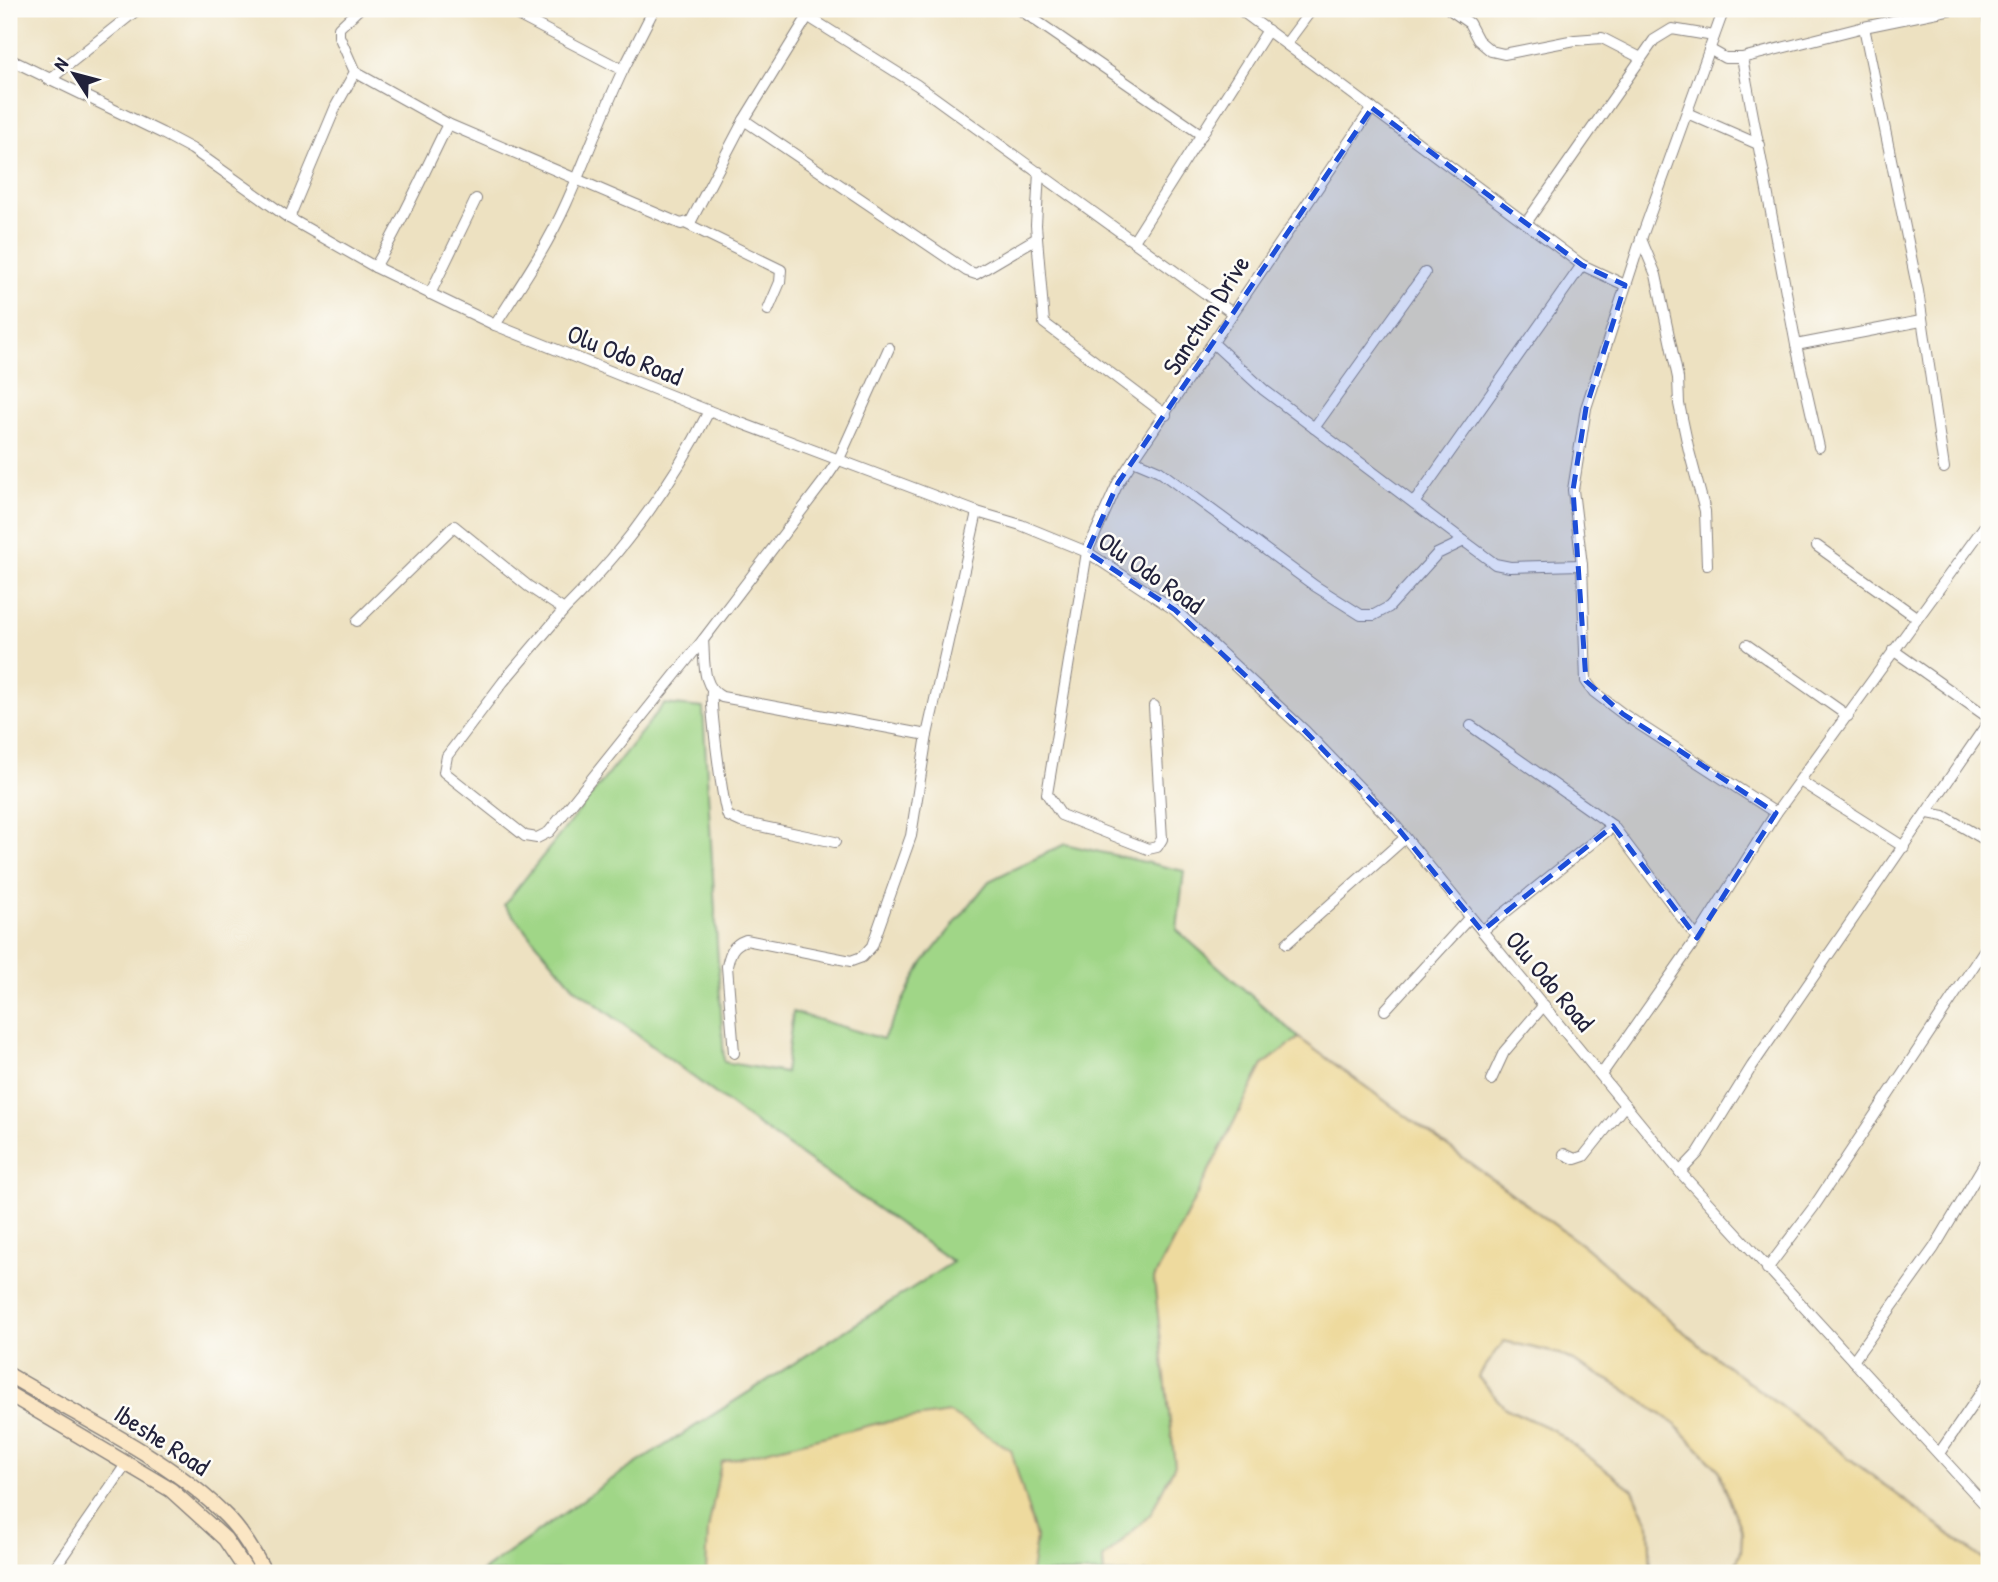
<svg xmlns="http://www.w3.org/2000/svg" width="1998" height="1582" viewBox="0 0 1998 1582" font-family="'Patrick Hand',sans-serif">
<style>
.green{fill:#a0d687;stroke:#617c61;stroke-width:2}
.sand{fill:#eeda9e;stroke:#887e6c;stroke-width:2}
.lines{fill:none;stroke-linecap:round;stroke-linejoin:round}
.minor-casing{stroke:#88827e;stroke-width:12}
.secondary-casing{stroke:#88827e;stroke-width:17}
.minor{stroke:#fff;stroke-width:10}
.secondary{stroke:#fbe6c4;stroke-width:14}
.marked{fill:#1d4ed8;fill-opacity:0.2;stroke:#1d4ed8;stroke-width:5;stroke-dasharray:14 9;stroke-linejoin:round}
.labels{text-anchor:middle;stroke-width:5;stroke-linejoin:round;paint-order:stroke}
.street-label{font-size:26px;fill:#22223b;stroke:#fdfcf7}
</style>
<rect width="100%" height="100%" fill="#fdfcf7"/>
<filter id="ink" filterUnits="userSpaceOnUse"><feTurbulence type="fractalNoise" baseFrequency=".0143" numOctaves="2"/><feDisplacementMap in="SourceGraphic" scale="14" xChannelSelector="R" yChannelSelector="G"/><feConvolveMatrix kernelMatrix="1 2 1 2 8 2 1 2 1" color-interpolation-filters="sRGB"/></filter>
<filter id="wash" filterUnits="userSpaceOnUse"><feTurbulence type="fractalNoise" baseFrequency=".00686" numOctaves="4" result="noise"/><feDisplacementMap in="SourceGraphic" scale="28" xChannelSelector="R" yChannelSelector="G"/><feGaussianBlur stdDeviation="1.57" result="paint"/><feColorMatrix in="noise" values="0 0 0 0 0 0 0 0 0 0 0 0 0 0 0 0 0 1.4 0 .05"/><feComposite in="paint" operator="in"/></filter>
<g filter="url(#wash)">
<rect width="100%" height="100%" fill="#ede1c1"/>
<path class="green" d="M 664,704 L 703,708 L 724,1062 L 785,1073 L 793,1012 L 883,1039 L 922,964 L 989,881 L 1065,844 L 1184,871 L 1177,930 L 1299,1038 L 1263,1065 L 1154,1279 L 1175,1465 L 1150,1515 L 1103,1559 L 1104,1573 L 574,1573 L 572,1570 L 480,1573 L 609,1481 L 953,1262 L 741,1113 L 575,988 L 504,905 Z"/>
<g class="sand">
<path d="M 1299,1038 L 1585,1247 L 1698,1344 L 1989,1564 L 1989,1573 L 1732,1573 L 1741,1551 L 1742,1533 L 1718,1469 L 1675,1424 L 1618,1385 L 1560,1354 L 1504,1341 L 1478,1377 L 1505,1408 L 1553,1430 L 1633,1490 L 1649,1525 L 1651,1573 L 1104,1573 L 1103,1559 L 1150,1515 L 1175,1465 L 1154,1279 L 1263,1065 Z"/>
<path d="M 950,1413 L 1011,1450 L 1036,1537 L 1031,1573 L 706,1573 L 708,1530 L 721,1462 L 879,1423 Z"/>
</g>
</g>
<g filter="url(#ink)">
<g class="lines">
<g class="minor-casing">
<g id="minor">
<path d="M 796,9 L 917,85 L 1231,312"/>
<path d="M 1019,9 L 1202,135"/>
<path d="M 1239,9 L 1582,265"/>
<path d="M 1449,9 L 1469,23 L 1478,40 L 1491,51 L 1504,54 L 1575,40 L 1602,38 L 1639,57"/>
<path d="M 1724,9 L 1641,239 L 1586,408 L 1573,490 L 1582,565 L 1586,681 L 1594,692 L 1623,714 L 1776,813"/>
<path d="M 1986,9 L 1989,25"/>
<path d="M 808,16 L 744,120 L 967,271 L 976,274 L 1037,238"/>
<path d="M 1864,27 L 1918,291 L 1944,468"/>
<path d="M 1286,44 L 1312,9"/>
<path d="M 1709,49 L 1725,58 L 1742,58 L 1864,27 L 1952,9"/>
<path d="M 1742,58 L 1796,345 L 1819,447"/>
<path d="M 9,59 L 162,133 L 192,149 L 289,218 L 375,267 L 495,325 L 709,411 L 977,512 L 1021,525 L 1087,552 L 1175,610 L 1305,731 L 1391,820 L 1680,1172 L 1989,1509"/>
<path d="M 623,70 L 654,9"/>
<path d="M 355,72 L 448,124 L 681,224 L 691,221 L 744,120"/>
<path d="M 49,80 L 138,9"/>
<path d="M 1687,113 L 1760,145"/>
<path d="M 1039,172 L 1036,225 L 1044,323 L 1166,415"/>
<path d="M 289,218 L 336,106 L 355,72 L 339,36 L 339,28 L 359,9"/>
<path d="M 1526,223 L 1654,40 L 1672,29 L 1714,36"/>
<path d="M 687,224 L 781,270 L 780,282 L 768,310"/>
<path d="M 1641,239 L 1656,275 L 1678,378 L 1679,404 L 1689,451 L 1705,511 L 1707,565"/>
<path d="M 1134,241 L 1268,30"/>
<path d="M 375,267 C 403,221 424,172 448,124"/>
<path d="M 430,294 L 476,199"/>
<path d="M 495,325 C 520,286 547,247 566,204 C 586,160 602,114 623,70 L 506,9"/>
<path d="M 1213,343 L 1264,390 L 1464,541"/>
<path d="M 1796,345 L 1921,321"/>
<path d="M 1314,428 L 1425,273"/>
<path d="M 1133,460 L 1159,471 L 1315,586 L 1361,615 L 1374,615 L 1389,607 L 1437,554 L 1464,541 L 1495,564 L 1510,567 L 1582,565"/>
<path d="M 1414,503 L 1582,265 L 1625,285"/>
<path d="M 1817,546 L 1916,617"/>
<path d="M 564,610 L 503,682 L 447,756 L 444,772 L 525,836 L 537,838 L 549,832 L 703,640 L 824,481 L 839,459 L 889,348"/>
<path d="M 357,621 L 454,526 L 528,586 L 564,610 C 623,552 672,485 709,411"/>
<path d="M 703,640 C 705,661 701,687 722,697 L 927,735"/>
<path d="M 1747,645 L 1848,716"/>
<path d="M 1893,650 L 1989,718"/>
<path d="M 712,692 C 710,706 723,807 728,816 L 741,822 L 835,842"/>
<path d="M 1154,706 L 1162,839 L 1157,847 L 1148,849 L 1061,815 L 1047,794 L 1087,552 L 1118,483 L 1133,460 L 1372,108"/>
<path d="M 1471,726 L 1613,826 L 1697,938"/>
<path d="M 1800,781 L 1904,847"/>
<path d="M 1928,813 L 1944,816 L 1989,842"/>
<path d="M 1482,931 L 1613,826"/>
<path d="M 1287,943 L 1405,838"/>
<path d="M 1385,1010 L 1470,917"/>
<path d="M 734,1053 L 727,966 C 730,953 732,945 746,940 L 851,961 L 862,957 L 872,946 L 911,836 L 927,735 L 977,512"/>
<path d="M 1601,1075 L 1697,938 L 1776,813 L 1989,520"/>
<path d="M 1491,1080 L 1504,1052 L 1544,1005"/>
<path d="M 1564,1154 L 1575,1159 L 1584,1156 L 1625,1105"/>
<path d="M 1680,1172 L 1698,1153 L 1752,1066 L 1989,721"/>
<path d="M 1767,1269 L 1813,1208 L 1989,943"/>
<path d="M 1853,1361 L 1934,1248 L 1989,1156"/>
<path d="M 1940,1452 L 1989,1381"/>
<path d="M 51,1573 L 127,1463"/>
</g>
</g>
<g class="secondary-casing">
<g id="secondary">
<path d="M 9,1375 C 77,1416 171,1459 226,1516 C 242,1532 254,1553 265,1573"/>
<path d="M 9,1394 L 171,1490 L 225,1539 L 248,1573"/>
</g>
</g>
<use href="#minor" class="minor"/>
<use href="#secondary" class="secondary"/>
</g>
</g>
<path class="marked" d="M 1372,108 L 1582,265 L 1625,285 L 1586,408 L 1573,490 L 1586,681 L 1623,714 L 1776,813 L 1697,938 L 1613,826 L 1482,931 L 1391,820 L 1305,731 L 1175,610 L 1087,552 L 1118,483 Z"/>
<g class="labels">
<g class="street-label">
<text transform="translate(1206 315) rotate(-57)" y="9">Sanctum Drive</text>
<text transform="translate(625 355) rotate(22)" y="9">Olu Odo Road</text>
<text transform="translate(1151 573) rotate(35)" y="9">Olu Odo Road</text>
<text transform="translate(1550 981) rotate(50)" y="9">Olu Odo Road</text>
<text transform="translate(162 1440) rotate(33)" y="9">Ibeshe Road</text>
</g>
</g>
<rect width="1998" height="1582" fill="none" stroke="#fdfcf7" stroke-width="35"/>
<g transform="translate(74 74) rotate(306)" stroke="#fdfcf7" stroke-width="5" paint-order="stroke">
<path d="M0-5L12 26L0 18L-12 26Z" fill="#22223b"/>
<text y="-10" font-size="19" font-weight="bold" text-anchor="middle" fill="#22223b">N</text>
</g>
</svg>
